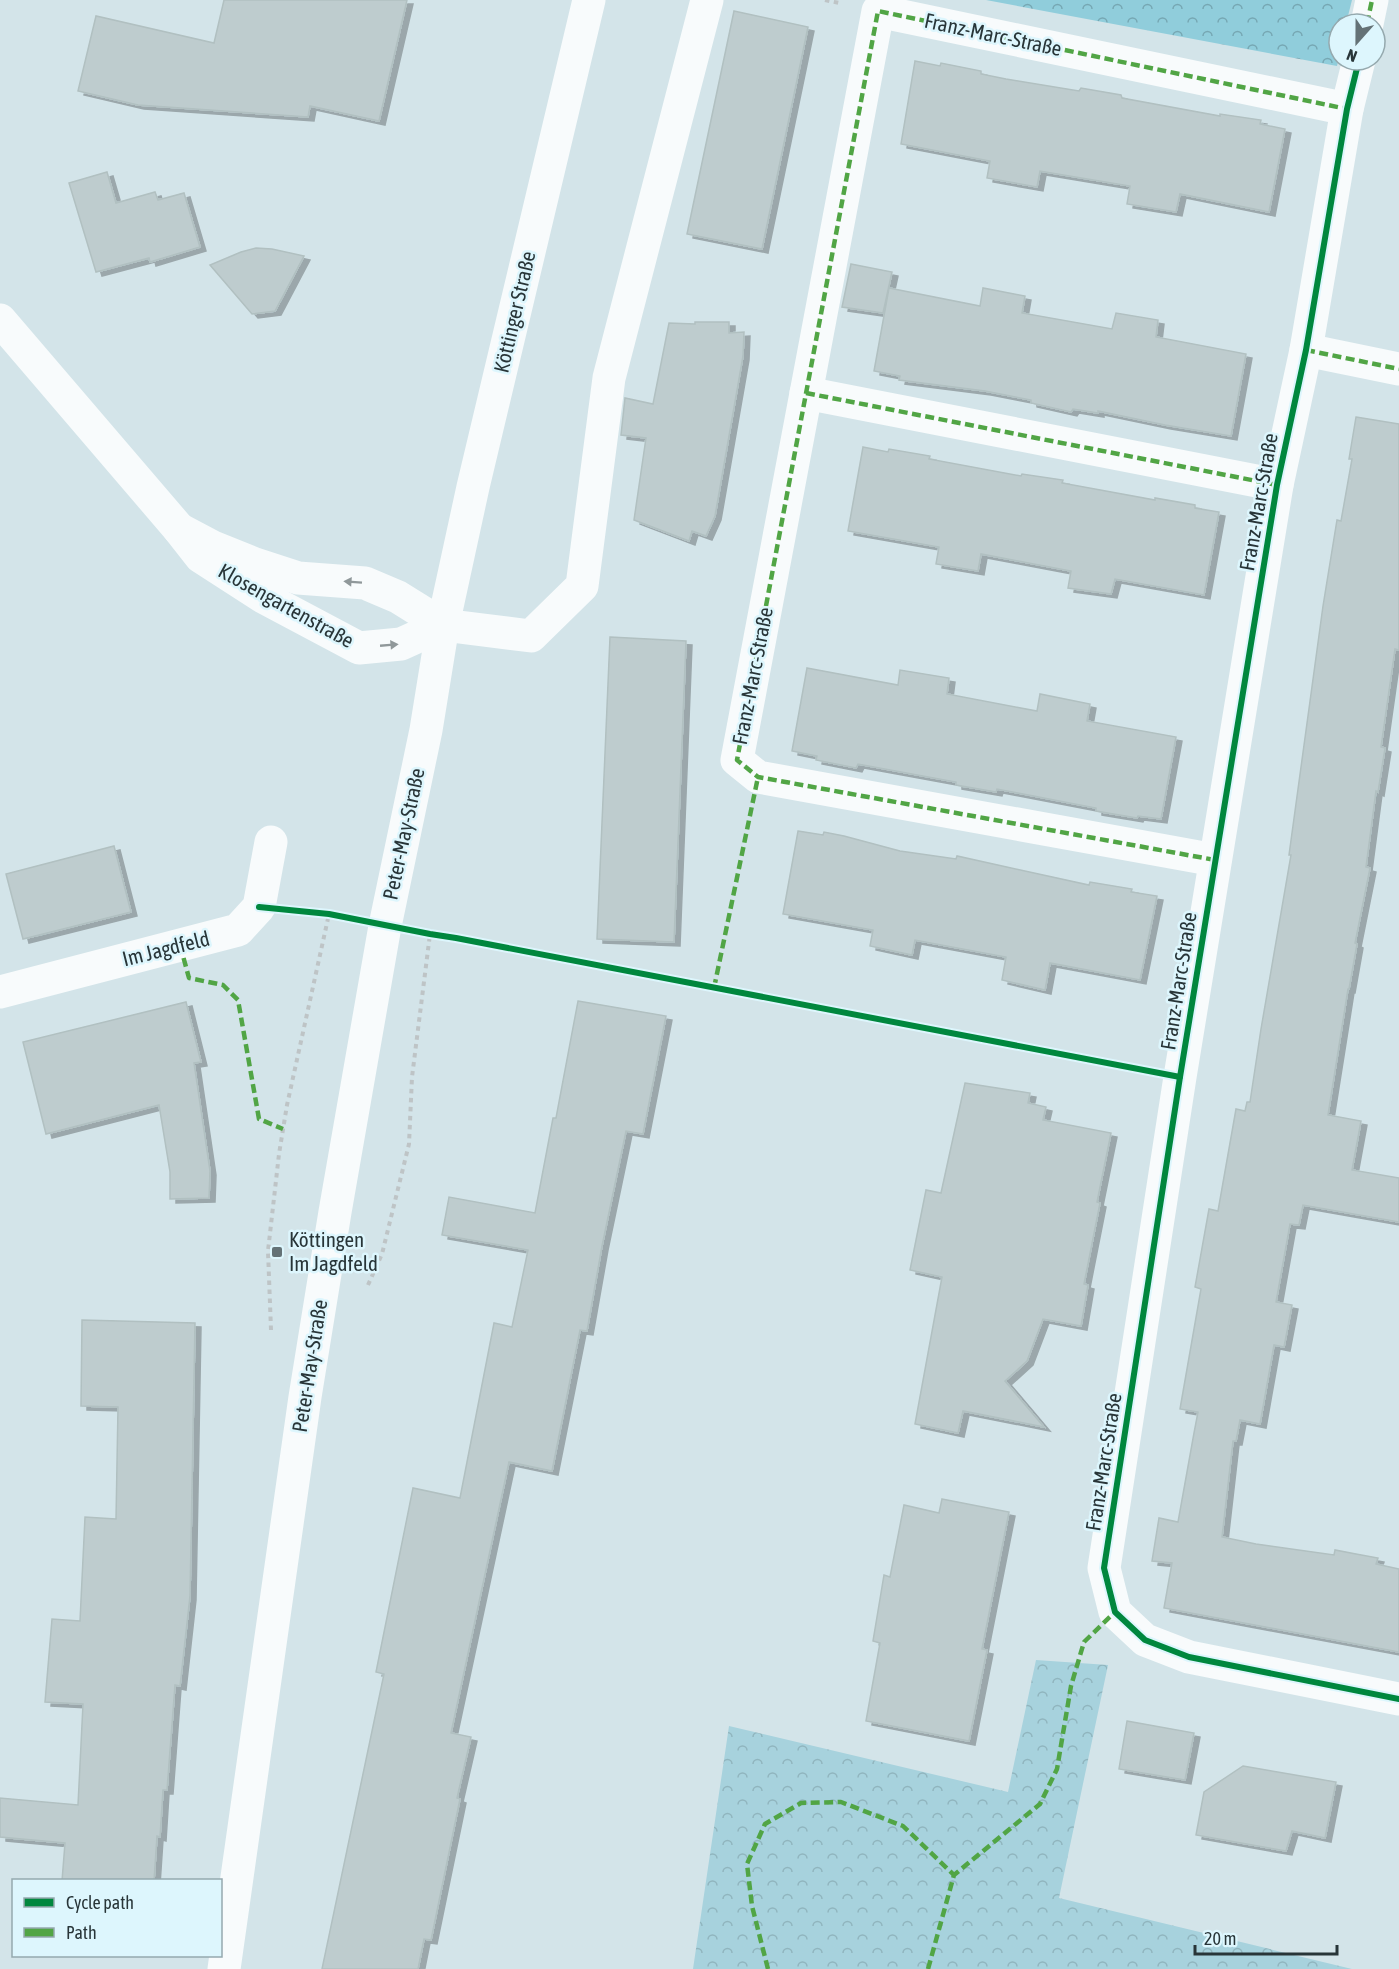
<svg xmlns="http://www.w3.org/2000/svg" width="1399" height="1969" viewBox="0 0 1399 1969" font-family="'Asap Condensed',sans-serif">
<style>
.forest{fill:url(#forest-crowns)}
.park{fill:url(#park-crowns)}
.building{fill:#beccce;stroke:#b1c0c1;stroke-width:1.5;filter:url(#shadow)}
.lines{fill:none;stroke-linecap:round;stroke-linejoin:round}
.path{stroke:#bec4c6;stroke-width:4;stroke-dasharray:4.5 4.5;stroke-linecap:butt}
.minor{stroke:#f8fbfc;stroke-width:33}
.major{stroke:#f8fbfc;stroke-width:33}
.quiet{stroke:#51a545;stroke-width:4.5;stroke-dasharray:9 4.5;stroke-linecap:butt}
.cycleway-casing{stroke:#ddf6fd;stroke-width:10}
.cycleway{stroke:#00873e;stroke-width:6}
.oneway{fill:#90989a}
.poi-dot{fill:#647276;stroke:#ddf6fd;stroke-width:2}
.labels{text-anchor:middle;stroke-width:5;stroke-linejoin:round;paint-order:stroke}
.street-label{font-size:21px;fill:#283538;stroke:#ddf6fd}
.poi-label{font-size:21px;fill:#283538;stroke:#ddf6fd;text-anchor:start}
</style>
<defs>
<pattern id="forest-crowns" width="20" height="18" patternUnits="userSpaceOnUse" patternTransform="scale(1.5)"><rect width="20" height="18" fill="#90cddb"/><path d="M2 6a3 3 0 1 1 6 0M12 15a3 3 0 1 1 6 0" fill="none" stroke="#76a7b3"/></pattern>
<pattern id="park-crowns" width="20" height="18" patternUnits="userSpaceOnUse" patternTransform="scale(1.5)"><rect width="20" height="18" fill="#a7d2dd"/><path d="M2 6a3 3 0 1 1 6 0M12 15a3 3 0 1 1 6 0" fill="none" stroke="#90b5be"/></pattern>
<filter id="shadow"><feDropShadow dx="6" dy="4" stdDeviation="0" flood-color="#0004"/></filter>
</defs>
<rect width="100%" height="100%" fill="#d3e4e9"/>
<path class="forest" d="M 986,0 L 1352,0 L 1346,24 L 1339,24 L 1339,57 L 1337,66 Z"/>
<path class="park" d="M 1036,1660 L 1108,1665 L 1059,1898 L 1352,1969 L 693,1969 L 729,1726 L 1008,1792 Z"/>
<g class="building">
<path d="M 224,0 L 407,0 L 379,121 L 310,106 L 308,117 L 138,105 L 78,91 L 96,16 L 214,43 Z"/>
<path d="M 734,11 L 808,27 L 762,249 L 687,234 Z"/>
<path d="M 915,61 L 940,66 L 941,63 L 981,71 L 981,74 L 1006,79 L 1079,91 L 1081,88 L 1121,95 L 1122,98 L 1220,116 L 1220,114 L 1261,120 L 1260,124 L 1285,129 L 1269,212 L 1180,194 L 1176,212 L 1127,204 L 1130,186 L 1040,171 L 1037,187 L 987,178 L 990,161 L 901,144 Z"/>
<path d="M 107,172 L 116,203 L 155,192 L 158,200 L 184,193 L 200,247 L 150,262 L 149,258 L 96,272 L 69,183 Z"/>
<path d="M 256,248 L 272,249 L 304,256 L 275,311 L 252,314 L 210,265 L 241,252 Z"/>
<path d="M 851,264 L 892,272 L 883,313 L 842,307 Z"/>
<path d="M 889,288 L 980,306 L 983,288 L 1025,296 L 1022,313 L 1112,329 L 1116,313 L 1158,320 L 1156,337 L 1246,354 L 1231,436 L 1165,425 L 1098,411 L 1098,413 L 1073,409 L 1071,412 L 1031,403 L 1031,400 L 985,391 L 899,380 L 900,376 L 874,371 Z"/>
<path d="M 695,322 L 729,322 L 729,333 L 744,332 L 743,356 L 715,516 L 706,536 L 692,531 L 689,541 L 634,520 L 646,438 L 621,435 L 625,398 L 653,404 L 669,323 L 695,324 Z"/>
<path d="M 1356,417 L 1399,424 L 1399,650 L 1395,649 L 1381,747 L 1385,748 L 1378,792 L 1376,791 L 1366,867 L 1370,868 L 1355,943 L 1357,944 L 1349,989 L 1348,989 L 1328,1115 L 1361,1121 L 1352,1170 L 1399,1178 L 1399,1222 L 1303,1205 L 1299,1225 L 1290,1224 L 1276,1302 L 1292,1305 L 1284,1347 L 1274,1345 L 1260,1424 L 1240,1420 L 1236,1441 L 1233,1441 L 1222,1537 L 1256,1544 L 1334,1555 L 1335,1550 L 1356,1554 L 1378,1558 L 1376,1564 L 1399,1569 L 1399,1652 L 1164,1608 L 1172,1563 L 1152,1561 L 1159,1518 L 1178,1522 L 1194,1433 L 1198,1412 L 1180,1409 L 1201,1289 L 1195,1287 L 1209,1209 L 1218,1211 L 1236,1109 L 1245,1111 L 1247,1102 L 1250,1102 L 1261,1029 L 1291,855 L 1289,855 L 1323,606 L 1337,520 L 1341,521 L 1352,459 L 1349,459 Z"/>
<path d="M 863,447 L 888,452 L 889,449 L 930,456 L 929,459 L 1021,476 L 1022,474 L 1063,480 L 1062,483 L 1155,500 L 1155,498 L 1195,505 L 1195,508 L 1219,512 L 1204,595 L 1115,579 L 1111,594 L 1068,588 L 1071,571 L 981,554 L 978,571 L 936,564 L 939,547 L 848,531 Z"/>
<path d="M 610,637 L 686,641 L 674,942 L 597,939 Z"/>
<path d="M 807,668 L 898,685 L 900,670 L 949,678 L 947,694 L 1037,711 L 1040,694 L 1090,704 L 1087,721 L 1176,737 L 1161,819 L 1138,816 L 1137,818 L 1096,811 L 1096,808 L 997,789 L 996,792 L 956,785 L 956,782 L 858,764 L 856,768 L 816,760 L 817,756 L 792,751 Z"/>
<path d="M 798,831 L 823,835 L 824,832 L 844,836 L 900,851 L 956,859 L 957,856 L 1089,885 L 1090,882 L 1132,889 L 1131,892 L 1157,896 L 1140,980 L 1050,963 L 1045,990 L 1002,980 L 1006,957 L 915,940 L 912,955 L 870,946 L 873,930 L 783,914 Z"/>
<path d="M 114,846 L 131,912 L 23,939 L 6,874 Z"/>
<path d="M 578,1001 L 666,1016 L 643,1134 L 626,1131 L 602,1246 L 587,1331 L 580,1330 L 552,1471 L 509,1462 L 451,1733 L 471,1737 L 457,1798 L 460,1799 L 431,1940 L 424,1939 L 418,1969 L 322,1969 L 384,1674 L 376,1672 L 413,1488 L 460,1498 L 494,1323 L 512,1327 L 528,1250 L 442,1235 L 449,1197 L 535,1213 L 553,1118 L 556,1118 Z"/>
<path d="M 186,1002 L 201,1062 L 194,1063 L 210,1171 L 209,1198 L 170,1199 L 170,1172 L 159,1105 L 46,1134 L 23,1042 Z"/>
<path d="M 965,1083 L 1030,1093 L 1028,1103 L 1046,1107 L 1043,1120 L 1111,1133 L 1097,1202 L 1100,1203 L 1084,1284 L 1088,1285 L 1081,1326 L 1043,1319 L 1027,1361 L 1005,1381 L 1044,1427 L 963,1411 L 958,1433 L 915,1424 L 942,1277 L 910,1270 L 926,1190 L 941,1193 Z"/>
<path d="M 82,1320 L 195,1323 L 190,1596 L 180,1686 L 175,1685 L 167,1790 L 163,1790 L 160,1837 L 157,1836 L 154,1881 L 62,1881 L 65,1843 L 0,1837 L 0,1798 L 78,1805 L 83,1704 L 45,1702 L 52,1619 L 80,1621 L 85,1517 L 116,1519 L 118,1407 L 81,1406 Z"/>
<path d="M 942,1499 L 1009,1512 L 982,1649 L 987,1650 L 969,1741 L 866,1721 L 880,1643 L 873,1641 L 884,1575 L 890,1577 L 904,1505 L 939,1513 Z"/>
<path d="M 1127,1721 L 1194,1733 L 1185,1780 L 1119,1769 Z"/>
<path d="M 1243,1766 L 1336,1782 L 1325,1838 L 1292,1831 L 1286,1851 L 1196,1835 L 1204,1792 Z"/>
</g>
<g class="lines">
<g class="path">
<path d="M 825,0 L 839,3"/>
<path d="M 368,1285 L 382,1254 L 409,1144 L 412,1077 L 430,934"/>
<path d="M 271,1330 L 268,1251 L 279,1154 L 287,1105 L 329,914"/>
</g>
<g class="minor">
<path d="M 1367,24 L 1372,0"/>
<path d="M 1359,60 L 1347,109 L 1306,350 L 1277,485 L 1180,1077 L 1104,1568 L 1115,1612 L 1145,1640 L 1189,1657 L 1399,1699"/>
<path d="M 0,320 L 179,529 L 201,557 L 263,597 L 359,648 L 401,644 L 443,625"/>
<path d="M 1306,350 L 1399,369"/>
<path d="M 806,393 L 1277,485"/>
<path d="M 179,529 L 213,547 L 255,564 L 298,578 L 365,583 L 398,597 L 443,625 L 531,636 L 582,586 L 609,378 L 707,0"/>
<path d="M 1215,860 L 758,777 L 737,760 L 878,11 L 1347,109"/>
<path d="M 0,992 L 238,930 L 259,907 L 271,842"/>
</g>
<path class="major" d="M 224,1969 L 305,1397 L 335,1212 L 385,926 L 426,730 L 443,625 L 473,487 L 589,0"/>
<g class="quiet">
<path d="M 1367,24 L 1372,0"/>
<path d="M 1306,350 L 1399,369"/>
<path d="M 806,393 L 1277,485"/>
<path d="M 1215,860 L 758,777 L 737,760 L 878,11 L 1347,109"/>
<path d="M 180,945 L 189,978 L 223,985 L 238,1000 L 259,1119 L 283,1129"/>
<path d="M 714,988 L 758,777"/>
<path d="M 768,1969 L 752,1906 L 747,1864 L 765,1824 L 801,1803 L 841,1802 L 903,1826 L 954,1875"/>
<path d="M 928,1969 L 954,1875 L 1040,1804 L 1057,1769 L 1071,1686 L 1084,1642 L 1115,1612"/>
</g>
<g class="cycleway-casing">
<g id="cycleway">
<path d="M 1359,60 L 1347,109 L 1306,350 L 1277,485 L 1180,1077 L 1104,1568 L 1115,1612 L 1145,1640 L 1189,1657 L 1399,1699"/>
<path d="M 259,907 L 329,914 L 430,934 L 456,938 L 1180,1077"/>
</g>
</g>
<use href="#cycleway" class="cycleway"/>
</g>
<defs><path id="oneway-solid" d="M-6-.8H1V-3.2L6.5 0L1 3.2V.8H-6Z" transform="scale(1.5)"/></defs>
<g class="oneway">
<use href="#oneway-solid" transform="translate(353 582) rotate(-176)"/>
<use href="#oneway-solid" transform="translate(389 645) rotate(-5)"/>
</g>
<rect class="poi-dot" x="271" y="1246" width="12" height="12" rx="3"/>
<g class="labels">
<g class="street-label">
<text transform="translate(993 35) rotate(12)" y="7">Franz-Marc-Straße</text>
<text transform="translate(515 312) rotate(-77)" y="7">Köttinger Straße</text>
<text transform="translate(1259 502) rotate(-80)" y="7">Franz-Marc-Straße</text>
<text transform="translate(286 606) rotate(29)" y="7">Klosengartenstraße</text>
<text transform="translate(753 676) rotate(-79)" y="7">Franz-Marc-Straße</text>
<text transform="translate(404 834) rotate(-78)" y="7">Peter-May-Straße</text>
<text transform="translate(166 949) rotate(-14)" y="7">Im Jagdfeld</text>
<text transform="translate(1179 981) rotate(-81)" y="7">Franz-Marc-Straße</text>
<text transform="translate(310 1366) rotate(-81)" y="7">Peter-May-Straße</text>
<text transform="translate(1104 1462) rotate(-81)" y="7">Franz-Marc-Straße</text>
</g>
<g class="poi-label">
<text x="289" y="1247">Köttingen<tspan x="289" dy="24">Im Jagdfeld</tspan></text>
</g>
</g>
<rect x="12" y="1879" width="210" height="78" fill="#ddf6fd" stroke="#95a9ae" stroke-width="1.5"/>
<rect x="24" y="1898" width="30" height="9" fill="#00873e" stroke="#95a9ae" stroke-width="1.5"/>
<text x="66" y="1909" font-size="18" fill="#283538">Cycle path</text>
<rect x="24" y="1928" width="30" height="9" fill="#51a545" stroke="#95a9ae" stroke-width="1.5"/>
<text x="66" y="1939" font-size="18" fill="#283538">Path</text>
<g transform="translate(1357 42) rotate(201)"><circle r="28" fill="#ddf6fd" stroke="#95a9ae" stroke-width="1.5"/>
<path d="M0-4.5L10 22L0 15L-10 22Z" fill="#647276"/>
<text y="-9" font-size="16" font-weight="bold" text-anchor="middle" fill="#283538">N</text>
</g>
<path d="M1195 1945v9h142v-9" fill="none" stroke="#283538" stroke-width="3"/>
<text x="1204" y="1945" font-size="18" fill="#283538" stroke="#ddf6fd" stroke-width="4.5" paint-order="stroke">20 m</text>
</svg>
